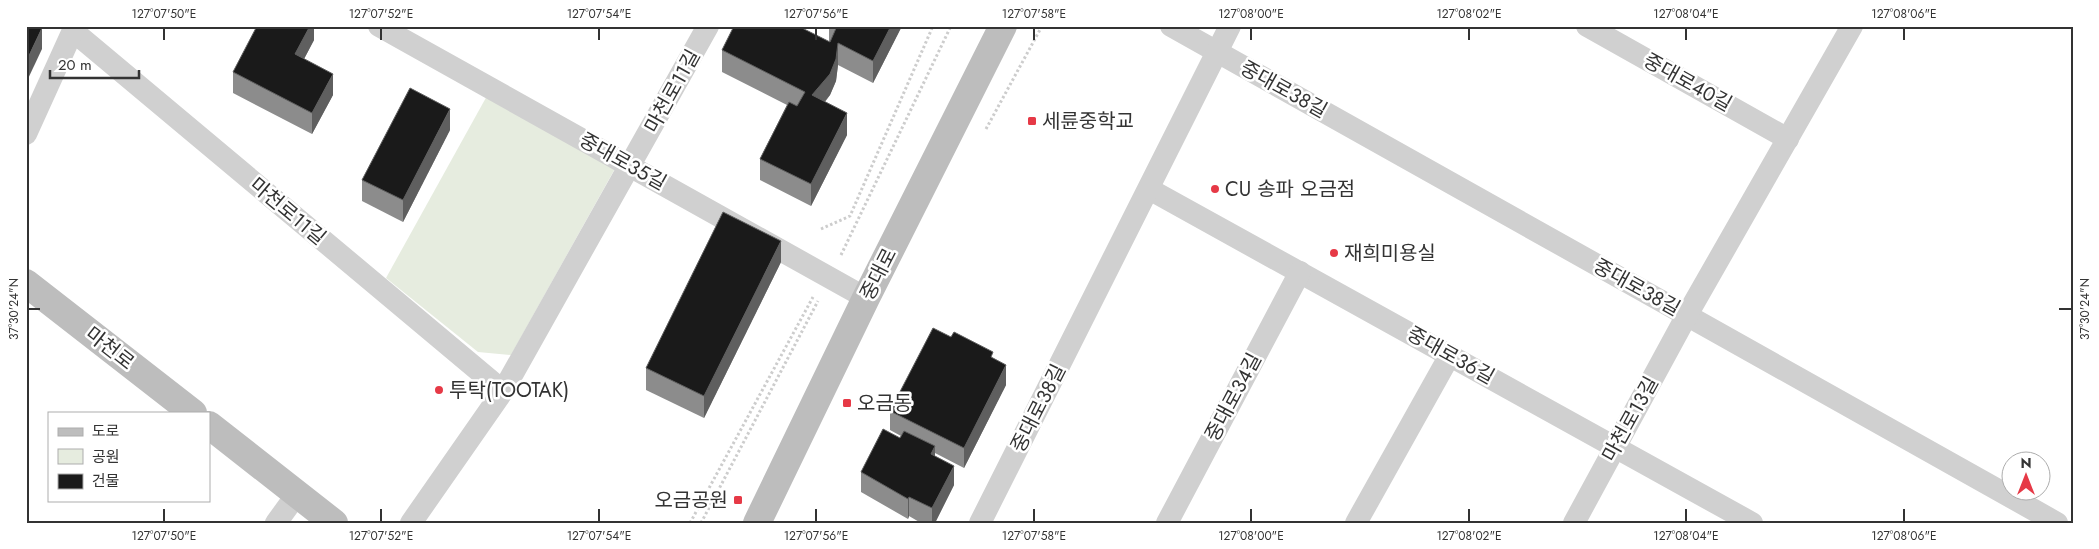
<svg xmlns="http://www.w3.org/2000/svg" width="2099" height="549" viewBox="0 0 2099 549" font-family="Jost,'Noto Sans KR',sans-serif">
<style>
.green{fill:#e6ecdf}
.lines{fill:none;stroke-linecap:round;stroke-linejoin:round}
.path{stroke:#cdcdcd;stroke-width:3;stroke-dasharray:2.5 2.5;stroke-linecap:butt}
.street{stroke:#d0d0d0;stroke-width:22}
.secondary{stroke:#bdbdbd;stroke-width:28}
.wall{fill:#8c8c8c}
.shaded-wall{fill:#5f5f5f}
.building{fill:#1a1a1a;stroke:#5f5f5f}
.ticks{fill:none;stroke:#333;stroke-width:2}
.poi-dot{fill:#e63946;stroke:#fff;stroke-width:2}
.labels{text-anchor:middle;stroke-width:5;stroke-linejoin:round;paint-order:stroke}
.street-label{font-size:20px;fill:#333;stroke:#fff}
.poi-label{font-size:20px;fill:#333;stroke:#fff;text-anchor:start}
.neatline{fill:none;stroke:#333;stroke-width:2}
.ticks-label{font-size:12px;text-anchor:middle;fill:#333}
</style>
<rect width="100%" height="100%" fill="#fff"/>
<path class="green" d="M 488,94 L 617,165 L 511,355 L 478,352 L 386,278 Z"/>
<g class="lines">
<g class="path">
<path d="M 986,129 L 1042,26"/>
<path d="M 821,229 L 850,216 L 933,26"/>
<path d="M 841,255 L 951,26"/>
<path d="M 690,523 L 813,297"/>
<path d="M 701,523 L 818,301"/>
</g>
<g class="street">
<path d="M 379,26 L 866,298"/>
<path d="M 1171,26 L 2057,523"/>
<path d="M 1587,26 L 1788,139"/>
<path d="M 73,31 L 503,391"/>
<path d="M 26,134 L 75,26"/>
<path d="M 1149,189 L 1752,523"/>
<path d="M 276,523 L 297,494"/>
<path d="M 411,523 L 503,391 L 708,26"/>
<path d="M 980,523 L 1230,26"/>
<path d="M 1167,523 L 1300,272"/>
<path d="M 1356,523 L 1450,355"/>
<path d="M 1574,523 L 1687,315 L 1852,26"/>
</g>
<g class="secondary">
<path d="M 26,283 L 193,413"/>
<path d="M 209,425 L 334,523"/>
<path d="M 757,523 L 866,298 L 1003,26"/>
</g>
</g>
<g class="wall">
<path d="M 314,26 L 314,40 L 304,59 L 333,95 L 312,134 L 233,93 L 233,72 Z"/>
<path d="M 829,26 L 902,26 L 873,83 L 838,65 L 836,81 L 830,95 L 825,102 L 847,135 L 811,206 L 760,180 L 760,159 L 787,105 L 722,72 L 722,50 L 829,42 Z"/>
<path d="M 450,130 L 403,222 L 362,201 L 362,180 Z"/>
<path d="M 781,262 L 704,418 L 646,390 L 646,368 Z"/>
<path d="M 993,358 L 1006,385 L 964,468 L 935,453 L 935,456 L 954,485 L 935,523 L 921,523 L 909,516 L 908,519 L 861,492 L 861,472 L 900,438 L 901,436 L 890,430 L 890,411 Z"/>
</g>
<g class="shaded-wall">
<path d="M 310,26 L 314,26 L 314,40 L 295,76 L 295,54 Z"/>
<path d="M 891,26 L 902,26 L 873,83 L 873,61 Z"/>
<path d="M 42,28 L 42,49 L 26,83 L 26,62 Z"/>
<path d="M 838,43 L 838,65 L 836,81 L 830,95 L 812,117 L 812,95 Z"/>
<path d="M 333,74 L 333,95 L 312,134 L 312,113 Z"/>
<path d="M 450,109 L 450,130 L 403,222 L 403,200 Z"/>
<path d="M 847,113 L 847,135 L 811,206 L 811,184 Z"/>
<path d="M 781,241 L 781,262 L 704,418 L 704,396 Z"/>
<path d="M 1006,365 L 1006,385 L 964,468 L 964,448 Z"/>
<path d="M 935,446 L 935,466 L 931,454 Z"/>
<path d="M 954,466 L 954,485 L 935,523 L 932,523 L 932,508 Z"/>
<path d="M 909,497 L 909,516 L 908,519 L 908,499 Z"/>
</g>
<g class="building">
<path d="M 26,26 L 39,26 L 42,28 L 26,62 Z"/>
<path d="M 257,26 L 310,26 L 295,54 L 333,74 L 312,113 L 233,72 Z"/>
<path d="M 734,26 L 798,26 L 830,42 L 837,26 L 891,26 L 873,61 L 838,43 L 836,59 L 830,74 L 812,95 L 847,113 L 811,184 L 760,159 L 789,102 L 797,106 L 805,92 L 722,50 Z"/>
<path d="M 410,88 L 450,109 L 403,200 L 362,180 Z"/>
<path d="M 723,212 L 781,241 L 704,396 L 646,368 Z"/>
<path d="M 933,328 L 951,337 L 954,332 L 993,352 L 991,357 L 1006,365 L 964,448 L 890,411 Z"/>
<path d="M 883,429 L 900,438 L 904,431 L 935,446 L 931,454 L 954,466 L 932,508 L 909,497 L 908,499 L 861,472 Z"/>
</g>
<path class="ticks" d="M 164,28 L 164,40M 381,28 L 381,40M 599,28 L 599,40M 816,28 L 816,40M 1034,28 L 1034,40M 1251,28 L 1251,40M 1469,28 L 1469,40M 1686,28 L 1686,40M 1904,28 L 1904,40M 28,309 L 40,309M 2059,309 L 2072,309M 164,509 L 164,522M 381,509 L 381,522M 599,509 L 599,522M 816,509 L 816,522M 1034,509 L 1034,522M 1251,509 L 1251,522M 1469,509 L 1469,522M 1686,509 L 1686,522M 1904,509 L 1904,522"/>
<g class="poi-dot">
<rect x="1027" y="116" width="10" height="10" rx="2.5"/>
<circle cx="1215" cy="189" r="5"/>
<circle cx="1334" cy="253" r="5"/>
<circle cx="439" cy="390" r="5"/>
<rect x="842" y="398" width="10" height="10" rx="2.5"/>
<rect x="733" y="495" width="10" height="10" rx="2.5"/>
</g>
<g class="labels">
<g class="street-label">
<text transform="translate(1688 82) rotate(29)" y="7">중대로40길</text>
<text transform="translate(1284 89) rotate(29)" y="7">중대로38길</text>
<text transform="translate(672 91) rotate(-61)" y="7">마천로11길</text>
<text transform="translate(623 161) rotate(29)" y="7">중대로35길</text>
<text transform="translate(288 211) rotate(40)" y="7">마천로11길</text>
<text transform="translate(878 274) rotate(-63)" y="7">중대로</text>
<text transform="translate(1637 287) rotate(29)" y="7">중대로38길</text>
<text transform="translate(110 348) rotate(38)" y="7">마천로</text>
<text transform="translate(1451 355) rotate(29)" y="7">중대로36길</text>
<text transform="translate(1233 397) rotate(-62)" y="7">중대로34길</text>
<text transform="translate(1038 408) rotate(-63)" y="7">중대로38길</text>
<text transform="translate(1630 419) rotate(-61)" y="7">마천로13길</text>
</g>
<g class="poi-label">
<text x="1042" y="128">세륜중학교</text>
<text x="1225" y="196">CU 송파 오금점</text>
<text x="1344" y="260">재희미용실</text>
<text x="449" y="397">투탁(TOOTAK)</text>
<text x="857" y="410">오금동</text>
<text x="728" y="507" text-anchor="end">오금공원</text>
</g>
</g>
<rect width="2099" height="549" fill="none" stroke="#ffffff" stroke-width="55"/>
<rect x="48" y="412" width="162" height="90" fill="#ffffff" stroke="#adadad"/>
<rect x="58" y="428" width="25" height="8" fill="#bdbdbd" stroke="#adadad"/>
<text x="92" y="436" font-size="15" fill="#333333">도로</text>
<rect x="58" y="449" width="25" height="15" fill="#e6ecdf" stroke="#adadad"/>
<text x="92" y="462" font-size="15" fill="#333333">공원</text>
<rect x="58" y="474" width="25" height="15" fill="#1a1a1a" stroke="#adadad"/>
<text x="92" y="486" font-size="15" fill="#333333">건물</text>
<g transform="translate(2026 476)"><circle r="24" fill="#ffffff" stroke="#adadad"/>
<path d="M0-4L9 19L0 12L-9 19Z" fill="#e63946"/>
<text y="-8" font-size="14" font-weight="bold" text-anchor="middle" fill="#333333">N</text>
</g>
<path d="M50 70v8h89v-8" fill="none" stroke="#333333" stroke-width="2.5"/>
<text x="58" y="70" font-size="15" fill="#333333" stroke="#ffffff" stroke-width="4" paint-order="stroke">20 m</text>
<rect x="28" y="28" width="2044" height="494" class="neatline"/>
<g class="ticks-label">
<text x="164" y="18">127°07'50"E</text>
<text x="381" y="18">127°07'52"E</text>
<text x="599" y="18">127°07'54"E</text>
<text x="816" y="18">127°07'56"E</text>
<text x="1034" y="18">127°07'58"E</text>
<text x="1251" y="18">127°08'00"E</text>
<text x="1469" y="18">127°08'02"E</text>
<text x="1686" y="18">127°08'04"E</text>
<text x="1904" y="18">127°08'06"E</text>
<text transform="translate(14 309) rotate(-90)" y="4">37°30'24"N</text>
<text transform="translate(2085 309) rotate(-90)" y="4">37°30'24"N</text>
<text x="164" y="540">127°07'50"E</text>
<text x="381" y="540">127°07'52"E</text>
<text x="599" y="540">127°07'54"E</text>
<text x="816" y="540">127°07'56"E</text>
<text x="1034" y="540">127°07'58"E</text>
<text x="1251" y="540">127°08'00"E</text>
<text x="1469" y="540">127°08'02"E</text>
<text x="1686" y="540">127°08'04"E</text>
<text x="1904" y="540">127°08'06"E</text>
</g>
</svg>
